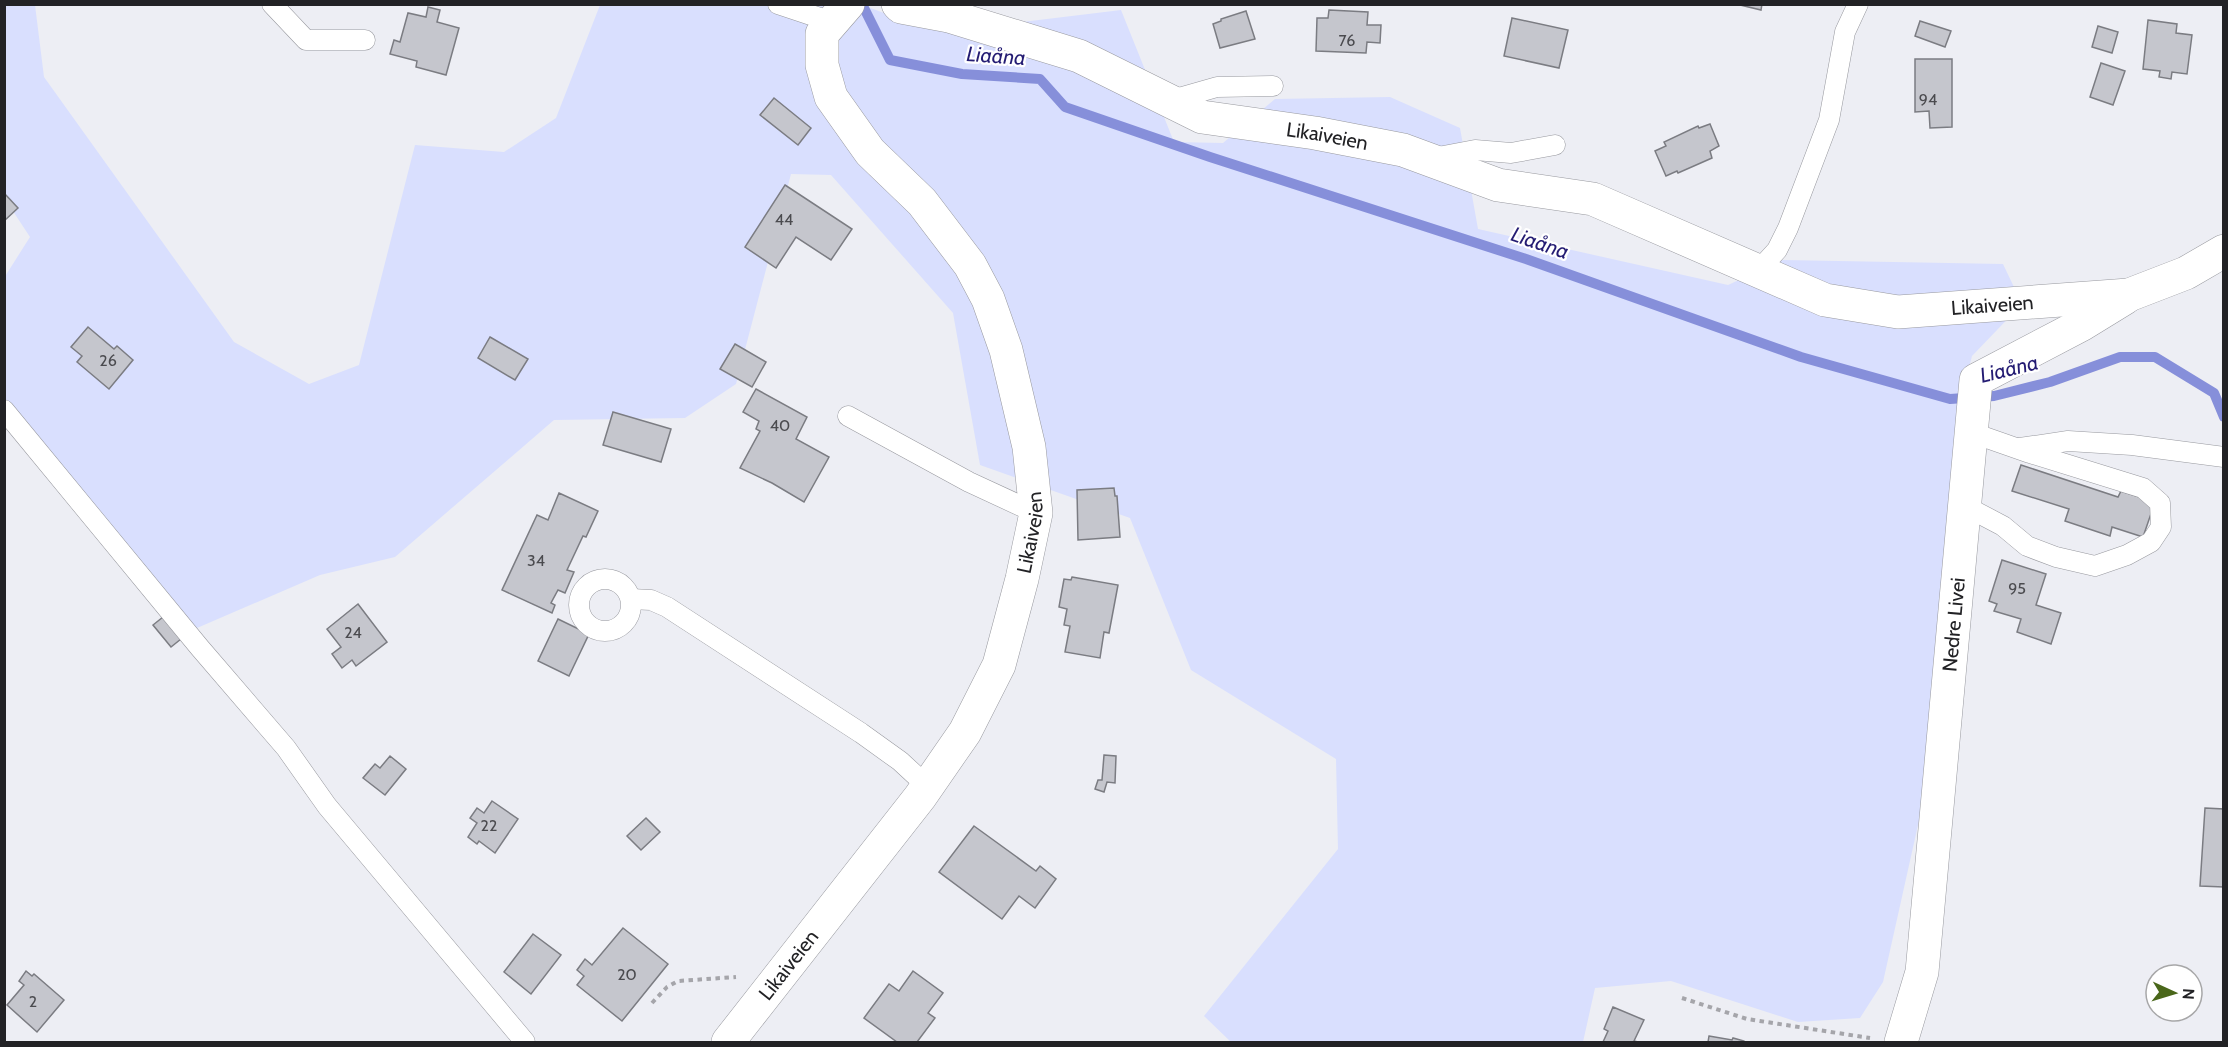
<svg xmlns="http://www.w3.org/2000/svg" width="2228" height="1047" viewBox="0 0 2228 1047" font-family="Cabin,sans-serif">
<style>
.green{fill:#d9dffe}
.lines{fill:none;stroke-linecap:round;stroke-linejoin:round}
.stream{stroke:#868fda;stroke-width:10}
.building{fill:#c5c6cd;stroke:#7b7c82;stroke-width:1.5}
.service-casing{stroke:#98999f;stroke-width:21}
.minor-casing{stroke:#98999f;stroke-width:34}
.path{stroke:#a5a5aa;stroke-width:4;stroke-dasharray:4.5 4.5;stroke-linecap:butt}
.service{stroke:#fff;stroke-width:20}
.minor{stroke:#fff;stroke-width:33}
.labels{text-anchor:middle;stroke-width:4.5;stroke-linejoin:round;paint-order:stroke}
.number-label{font-size:16px;fill:#4b4b4f}
.street-label{font-size:20px;fill:#222225;stroke:#fff}
.water-label{font-size:21px;font-style:italic;fill:#241c73;stroke:#fff}
</style>
<rect width="100%" height="100%" fill="#edeef4"/>
<path class="green" d="M 860,4 L 905,21 L 980,27 L 1121,10 L 1174,142 L 1223,143 L 1275,99 L 1390,97 L 1460,128 L 1478,229 L 1728,285 L 1783,260 L 2003,264 L 2022,304 L 1972,356 L 1960,401 L 1922,807 L 1883,982 L 1860,1018 L 1798,1022 L 1671,981 L 1595,988 L 1583,1042 L 1231,1042 L 1204,1016 L 1338,849 L 1336,759 L 1191,670 L 1130,518 L 980,465 L 953,313 L 831,175 L 791,174 L 736,384 L 685,418 L 554,420 L 395,557 L 320,575 L 197,628 L 128,571 L 5,402 L 4,278 L 30,237 L 5,199 L 5,5 L 35,5 L 44,77 L 234,342 L 309,384 L 359,365 L 415,145 L 504,152 L 556,118 L 600,5 Z"/>
<g class="lines">
<path class="stream" d="M 862,4 L 890,60 L 962,74 L 1040,79 L 1065,107 L 1210,157 L 1526,259 L 1801,357 L 1950,399 L 1994,396 L 2050,382 L 2120,357 L 2155,357 L 2214,393 L 2224,417"/>
</g>
<g class="building">
<path d="M 1736,4 L 1762,4 L 1761,10 Z"/>
<path d="M 428,7 L 440,10 L 437,22 L 459,28 L 446,75 L 416,67 L 417,61 L 390,54 L 394,40 L 400,42 L 408,13 L 426,17 Z"/>
<path d="M 1329,10 L 1368,12 L 1367,25 L 1381,25 L 1380,43 L 1367,42 L 1366,53 L 1316,51 L 1317,18 L 1328,18 Z"/>
<path d="M 1246,11 L 1255,39 L 1220,48 L 1213,24 L 1221,21 L 1221,19 Z"/>
<path d="M 1512,18 L 1568,30 L 1559,68 L 1504,56 Z"/>
<path d="M 2148,20 L 2177,24 L 2176,33 L 2192,35 L 2187,74 L 2172,72 L 2171,79 L 2159,77 L 2160,71 L 2143,69 Z"/>
<path d="M 1920,21 L 1951,31 L 1945,47 L 1915,36 Z"/>
<path d="M 2098,26 L 2118,32 L 2112,53 L 2092,47 Z"/>
<path d="M 1915,59 L 1952,59 L 1952,127 L 1930,128 L 1929,111 L 1915,112 Z"/>
<path d="M 2101,63 L 2125,71 L 2113,105 L 2090,97 Z"/>
<path d="M 774,98 L 811,128 L 798,145 L 760,115 Z"/>
<path d="M 1710,124 L 1719,146 L 1710,151 L 1712,158 L 1678,173 L 1677,171 L 1666,176 L 1655,151 L 1666,146 L 1664,142 L 1698,126 L 1699,128 Z"/>
<path d="M 785,185 L 852,229 L 831,260 L 796,237 L 776,268 L 745,247 Z"/>
<path d="M 4,193 L 18,208 L 4,221 Z"/>
<path d="M 88,327 L 114,349 L 117,346 L 133,360 L 109,389 L 77,362 L 82,356 L 71,347 Z"/>
<path d="M 490,337 L 528,359 L 515,380 L 478,358 Z"/>
<path d="M 735,344 L 766,362 L 752,387 L 720,369 Z"/>
<path d="M 756,389 L 807,417 L 796,439 L 829,457 L 804,502 L 772,483 L 740,468 L 760,431 L 756,429 L 759,421 L 743,412 Z"/>
<path d="M 613,412 L 671,429 L 661,462 L 603,445 Z"/>
<path d="M 2021,465 L 2118,497 L 2121,491 L 2155,502 L 2143,537 L 2112,527 L 2110,536 L 2065,521 L 2069,509 L 2012,491 Z"/>
<path d="M 1114,488 L 1115,496 L 1117,496 L 1120,537 L 1078,540 L 1077,490 Z"/>
<path d="M 559,493 L 598,511 L 586,537 L 583,536 L 567,570 L 574,572 L 565,593 L 558,590 L 551,603 L 555,605 L 552,613 L 502,590 L 537,515 L 548,520 Z"/>
<path d="M 2002,560 L 2046,574 L 2036,605 L 2061,613 L 2051,644 L 2017,632 L 2021,619 L 1994,611 L 1997,604 L 1989,601 Z"/>
<path d="M 1072,577 L 1118,585 L 1109,633 L 1104,632 L 1100,658 L 1065,652 L 1070,626 L 1064,625 L 1067,609 L 1059,607 L 1064,579 L 1071,580 Z"/>
<path d="M 358,604 L 387,642 L 356,666 L 352,660 L 342,668 L 332,654 L 341,647 L 327,629 Z"/>
<path d="M 163,617 L 181,639 L 171,647 L 153,625 Z"/>
<path d="M 558,619 L 589,634 L 569,676 L 538,661 Z"/>
<path d="M 1104,755 L 1116,756 L 1115,783 L 1107,782 L 1104,792 L 1095,789 L 1098,780 L 1102,780 Z"/>
<path d="M 390,756 L 406,769 L 385,795 L 363,778 L 375,764 L 380,768 Z"/>
<path d="M 492,801 L 518,819 L 495,853 L 479,841 L 477,844 L 468,837 L 477,823 L 470,818 L 477,808 L 484,813 Z"/>
<path d="M 2205,808 L 2224,809 L 2224,887 L 2200,886 Z"/>
<path d="M 646,818 L 660,832 L 641,850 L 627,836 Z"/>
<path d="M 974,826 L 1036,871 L 1040,866 L 1056,879 L 1035,908 L 1019,896 L 1002,919 L 939,872 Z"/>
<path d="M 623,928 L 668,964 L 622,1021 L 577,985 L 584,976 L 577,970 L 585,959 L 592,965 Z"/>
<path d="M 533,934 L 561,955 L 531,994 L 504,972 Z"/>
<path d="M 26,971 L 32,976 L 34,974 L 64,1000 L 37,1032 L 7,1005 L 24,985 L 19,981 Z"/>
<path d="M 913,971 L 943,993 L 928,1013 L 935,1018 L 917,1042 L 897,1042 L 864,1018 L 889,984 L 899,991 Z"/>
<path d="M 1613,1007 L 1644,1020 L 1634,1041 L 1638,1042 L 1603,1042 L 1608,1031 L 1604,1029 Z"/>
<path d="M 1709,1036 L 1732,1040 L 1733,1038 L 1744,1041 L 1744,1042 L 1708,1042 Z"/>
</g>
<g class="lines">
<g class="service-casing">
<g id="service">
<path d="M 272,4 L 306,40 L 365,40"/>
<path d="M 778,4 L 832,22"/>
<path d="M 1168,101 L 1217,87 L 1273,86"/>
<path d="M 1433,158 L 1475,150 L 1511,153 L 1555,145"/>
<path d="M 1757,272 L 1777,250 L 1788,228 L 1829,120 L 1845,32 L 1858,4"/>
<path d="M 4,410 L 200,648 L 286,748 L 327,806 L 525,1042"/>
<path d="M 848,416 L 969,482 L 1036,513"/>
<path d="M 2020,448 L 2068,441 L 2132,445 L 2224,457"/>
<path d="M 1963,505 L 2003,526 L 2027,546 L 2056,557 L 2095,566 L 2127,555 L 2151,542 L 2161,527 L 2160,503 L 2143,488 L 2030,453 L 1970,432"/>
<circle cx="605" cy="605" r="26"/>
<path d="M 631,599 L 651,600 L 667,607 L 861,733 L 900,761 L 927,786"/>
</g>
</g>
<g class="minor-casing">
<g id="minor">
<path id="s1" d="M 898,4 L 901,7 L 949,16 L 1079,56 L 1202,117 L 1315,133 L 1403,150 L 1498,185 L 1593,199 L 1825,300 L 1898,312 L 2129,295 L 2186,273 L 2224,251"/>
<path id="s2" d="M 728,1042 L 920,797 L 965,732 L 999,665 L 1022,579 L 1036,513 L 1029,447 L 1006,350 L 988,299 L 970,265 L 922,202 L 870,152 L 831,97 L 822,65 L 822,34 L 848,4"/>
<path id="s3" d="M 1901,1042 L 1922,972 L 1976,380 L 2081,325 L 2125,298"/>
</g>
</g>
<g class="path">
<path d="M 1682,998 L 1747,1019 L 1870,1038"/>
<path d="M 652,1003 L 667,987 L 678,981 L 736,977"/>
</g>
<use href="#service" class="service"/>
<use href="#minor" class="minor"/>
</g>
<g class="labels">
<g class="number-label">
<text x="1347" y="46">76</text>
<text x="1928" y="105">94</text>
<text x="784" y="225">44</text>
<text x="108" y="366">26</text>
<text x="780" y="431">40</text>
<text x="536" y="566">34</text>
<text x="2017" y="594">95</text>
<text x="353" y="638">24</text>
<text x="489" y="831">22</text>
<text x="627" y="980">20</text>
<text x="33" y="1007">2</text>
</g>
<g class="street-label">
<text dy="7" stroke="none"><textPath href="#s1" startOffset="453">Likaiveien</textPath></text>
<text dy="7" stroke="none"><textPath href="#s1" startOffset="1149">Likaiveien</textPath></text>
<text dy="7" stroke="none"><textPath href="#s2" startOffset="602">Likaiveien</textPath></text>
<text dy="7" stroke="none"><textPath href="#s3" startOffset="422">Nedre Livei</textPath></text>
<text dy="7" stroke="none"><textPath href="#s2" startOffset="98">Likaiveien</textPath></text>
</g>
<g class="water-label">
<text transform="translate(996 56) rotate(4)" y="7">Liaåna</text>
<text transform="translate(1540 243) rotate(19)" y="7">Liaåna</text>
<text transform="translate(2009 369) rotate(-14)" y="7">Liaåna</text>
</g>
</g>
<rect width="2228" height="1047" fill="none" stroke="#222225" stroke-width="12"/>
<g transform="translate(2174 993) rotate(94)"><circle r="28" fill="#ffffff" stroke="#a7a7a8" stroke-width="1.5"/>
<path d="M0-4.5L10 22L0 15L-10 22Z" fill="#4a671a"/>
<text y="-9" font-size="16" font-weight="bold" text-anchor="middle" fill="#222225">N</text>
</g>
</svg>
